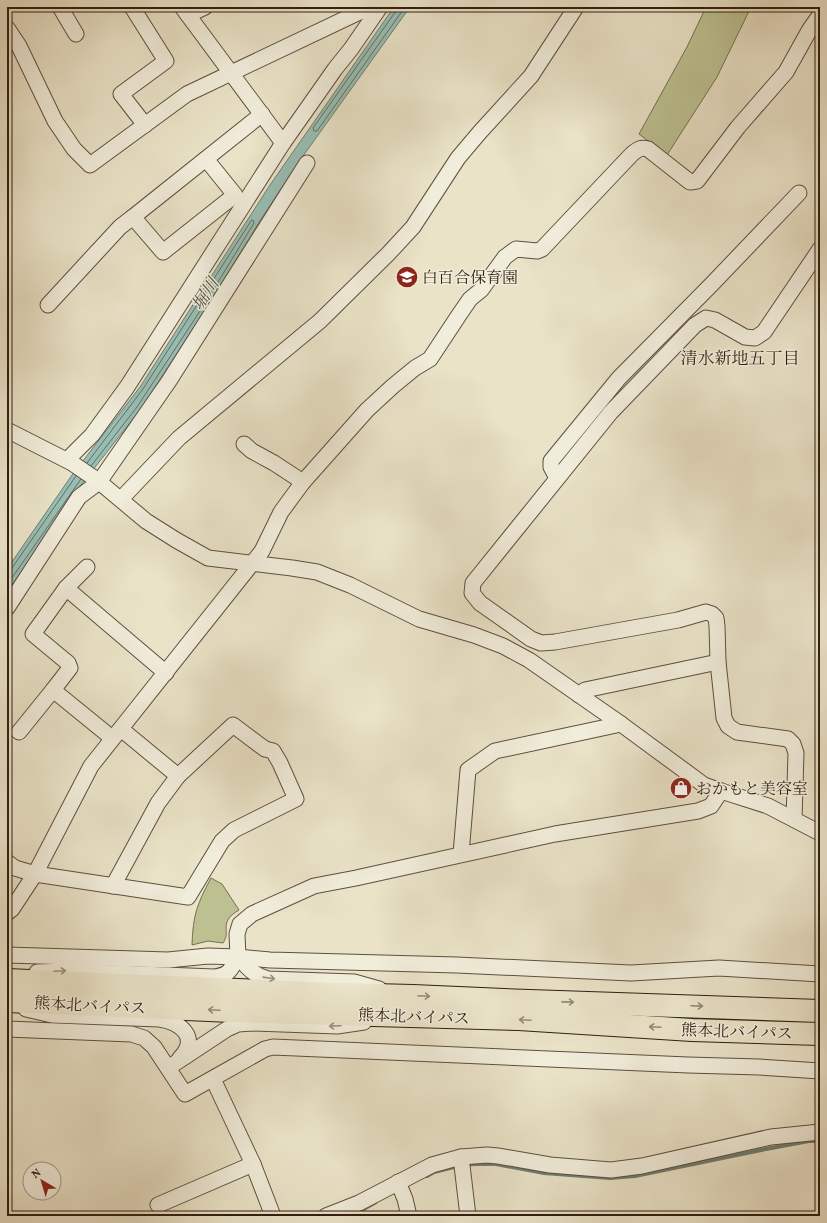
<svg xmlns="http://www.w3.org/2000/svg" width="827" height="1223" viewBox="0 0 827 1223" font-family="Vollkorn,'Noto Serif JP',serif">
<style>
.green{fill:#bdc192;stroke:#767052}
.water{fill:#98beb4;stroke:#6e7e73}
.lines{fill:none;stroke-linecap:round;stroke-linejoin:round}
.shore{stroke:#646e62;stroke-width:1}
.stream{stroke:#6e7e73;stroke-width:4}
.street-casing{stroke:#5e4f3f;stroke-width:17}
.highway-casing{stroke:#301e11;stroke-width:24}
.street{stroke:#f1eddb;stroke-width:15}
.highway{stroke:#eae3c8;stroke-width:22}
.oneway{stroke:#9a9080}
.oneway2{stroke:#968a76}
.labels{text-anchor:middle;stroke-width:3;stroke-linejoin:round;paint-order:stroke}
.poi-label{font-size:16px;fill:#301e11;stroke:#f1eddb;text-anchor:start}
.street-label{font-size:16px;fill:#301e11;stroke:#f1eddb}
.water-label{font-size:17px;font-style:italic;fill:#4f4e42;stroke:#f1eddb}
.neighbourhood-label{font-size:17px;fill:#301e11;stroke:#f1eddb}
</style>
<rect width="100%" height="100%" fill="#eae3c8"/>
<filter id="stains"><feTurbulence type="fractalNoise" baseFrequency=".005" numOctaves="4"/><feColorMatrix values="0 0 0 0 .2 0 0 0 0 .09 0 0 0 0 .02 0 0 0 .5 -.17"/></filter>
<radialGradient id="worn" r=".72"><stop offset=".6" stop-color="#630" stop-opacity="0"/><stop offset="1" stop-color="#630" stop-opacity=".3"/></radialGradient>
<g class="green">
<path d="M 706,7 L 751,7 L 717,77 L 667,155 L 639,134 L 687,47 Z"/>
<path d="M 211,878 L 222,884 L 239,910 C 217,923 232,931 223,943 L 208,941 L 192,945 C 193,915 197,904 211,878 Z"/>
</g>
<path class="water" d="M 394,7 L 410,7 L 298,163 L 261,219 L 207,307 L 140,410 L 81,485 L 7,592 L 7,569 L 72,475 L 140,387 L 270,185 Z"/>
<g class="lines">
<g class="shore">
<path d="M 397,7 L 396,11 L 313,128 L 314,131 L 317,131 L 405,7"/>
<path d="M 87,463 L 143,389 L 251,221 L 253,220 L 254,223 L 204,305 L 137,407 L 91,466"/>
<path d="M 7,570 L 12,568 L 76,476"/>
<path d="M 7,585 L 81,479"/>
</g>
<g class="stream">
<path d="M 465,1165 L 474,1164 L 496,1164 L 544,1173 L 610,1178 L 635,1176 L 766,1149 L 809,1141 L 820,1141"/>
<path d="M 427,1176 L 434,1172 L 458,1166"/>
<path d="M 351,1216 L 376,1202"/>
</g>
<g class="street-casing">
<g id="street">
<path d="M 60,7 L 76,34"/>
<path d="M 132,7 L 166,61 L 121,94 L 145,125"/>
<path d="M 182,7 L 283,143"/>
<path d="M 188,15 L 205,7"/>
<path d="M 7,28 L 19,46 L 55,121 L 74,149 L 90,165 L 187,94 L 370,7"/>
<path d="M 133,217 L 262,114"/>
<path d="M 48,305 L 120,227 L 133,217 L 163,252 L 235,195 L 206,159"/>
<path d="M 7,430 L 72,463 L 97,480 L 146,521 L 176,540 L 208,558 L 292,568 L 317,572 L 350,585 L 419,619 L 474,635 L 503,646 L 529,660 L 621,724 L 704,785 L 721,791 L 768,806 L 820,833"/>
<path d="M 244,444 L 252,451 L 274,463 L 303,482"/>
<path d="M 67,460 L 92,435 L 127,387 L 283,143 L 335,69 L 351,49 L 380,7"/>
<path d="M 557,478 L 551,467 L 551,461 L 619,378 L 712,284 L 799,193"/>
<path d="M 121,499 L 179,438 L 320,321 L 388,254 L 413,227 L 458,158 L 480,132 L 531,76 L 576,7"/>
<path d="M 66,588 L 166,673"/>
<path d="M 7,608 L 79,497 L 99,482 L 169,381 L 307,163"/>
<path d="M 53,690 L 70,668 L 68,663 L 33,634 L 66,588 L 87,567"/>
<path d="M 579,695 L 585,690 L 718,662"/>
<path d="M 19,732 L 53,690 L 112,738"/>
<path d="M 721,791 L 711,806 L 698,811 L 555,834 L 356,878 L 314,886 L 252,914 L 240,924 L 237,934 L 238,957 L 270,960 L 457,965 L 631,973 L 719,968 L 820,974"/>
<path d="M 794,819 L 796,753 L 793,744 L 788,739 L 737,732 L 728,726 L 724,718 L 718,662 L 717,626 L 716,618 L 712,614 L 706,612 L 678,620 L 555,642 L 541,643 L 531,639 L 480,603 L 472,593 L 473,583 L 611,412 L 695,325 L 706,318 L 715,320 L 745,337 L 755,338 L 764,332 L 820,249"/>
<path d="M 461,854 L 468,770 L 495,751 L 621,724"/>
<path d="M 7,862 L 15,868 L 35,874 L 188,897 L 222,841 L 234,830 L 296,799 L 280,763 L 273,751 L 265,749 L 233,725 L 178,776"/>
<path d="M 113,886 L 158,803 L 178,776 L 121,729"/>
<path d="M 7,913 L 12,909 L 35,874 L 91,766 L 262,551 L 281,512 L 303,482 L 367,410 L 393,386 L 415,368 L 430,359 L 459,315 L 470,299 L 481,290 L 505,257 L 516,249 L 537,251 L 542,249 L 632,154 C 638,149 641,147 648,149 L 690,182 L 697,181 L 738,127 L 786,72 L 810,29 L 820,15"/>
<path d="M 7,955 L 168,960 L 208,956 L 238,957 C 248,968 253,975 268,979 L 354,982 L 379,989"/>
<path d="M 37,972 L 66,971 L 214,977 C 230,975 230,970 238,957"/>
<path d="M 26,1009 L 52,1015 L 159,1019 C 181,1022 200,1038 180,1058"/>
<path d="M 7,1029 L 131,1034 L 144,1038 L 154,1047 L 185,1094 L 265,1049 L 273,1047 L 688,1065 L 759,1067 L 820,1071"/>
<path d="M 168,1068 L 227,1029 L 238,1024 L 252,1023 L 337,1026 L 364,1022"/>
<path d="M 213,1079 L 253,1164 L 273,1216"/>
<path d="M 461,1157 L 468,1216"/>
<path d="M 398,1182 L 405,1199 L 409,1216"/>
<path d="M 158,1205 L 253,1164"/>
<path d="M 326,1216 L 359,1203 L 432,1165 L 461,1157 L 487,1155 L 498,1156 L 550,1165 L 611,1170 L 642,1166 L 771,1137 L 820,1132"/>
</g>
</g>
<g class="highway-casing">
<g id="highway">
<path d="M 7,980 L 334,994 L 413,996 L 504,1000 L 820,1011"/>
<path d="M 7,1001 L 231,1011 L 519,1019 L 692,1030 L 820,1034"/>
</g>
</g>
<use href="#street" class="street"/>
<use href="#highway" class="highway"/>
</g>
<defs><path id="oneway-shaft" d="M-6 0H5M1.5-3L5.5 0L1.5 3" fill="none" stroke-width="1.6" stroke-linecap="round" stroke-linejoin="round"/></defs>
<g class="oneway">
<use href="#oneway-shaft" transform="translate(60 971) rotate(-3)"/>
<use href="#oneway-shaft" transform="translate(269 978) rotate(8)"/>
<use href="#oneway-shaft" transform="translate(335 1026) rotate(178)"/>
</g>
<g class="oneway2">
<use href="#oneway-shaft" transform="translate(424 996) rotate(3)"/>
<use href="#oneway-shaft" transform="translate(568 1002) rotate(1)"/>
<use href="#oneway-shaft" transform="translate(697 1006) rotate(2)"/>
<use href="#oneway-shaft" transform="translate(214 1010) rotate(-177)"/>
<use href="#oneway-shaft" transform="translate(525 1020) rotate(-177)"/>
<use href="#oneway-shaft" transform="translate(655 1027) rotate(-177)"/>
</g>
<defs>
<g id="school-disc" transform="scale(1.15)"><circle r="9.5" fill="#8f2418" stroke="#f1eddb"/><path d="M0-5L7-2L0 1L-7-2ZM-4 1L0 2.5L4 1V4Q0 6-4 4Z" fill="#fff"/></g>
<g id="shop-disc" transform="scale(1.15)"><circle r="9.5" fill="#8f2418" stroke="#f1eddb"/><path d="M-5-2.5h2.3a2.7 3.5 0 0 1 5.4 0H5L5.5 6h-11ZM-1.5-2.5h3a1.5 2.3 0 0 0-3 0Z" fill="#fff"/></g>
</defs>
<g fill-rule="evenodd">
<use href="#school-disc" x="407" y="277"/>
<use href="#shop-disc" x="681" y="788"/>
</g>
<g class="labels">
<g class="poi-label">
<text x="422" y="283">白百合保育園</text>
<text x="696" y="794">おかもと美容室</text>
</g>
<g class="street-label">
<text transform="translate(90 1005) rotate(3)" y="6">熊本北バイパス</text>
<text transform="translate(414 1016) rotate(2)" y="6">熊本北バイパス</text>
<text transform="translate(737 1031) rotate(2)" y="6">熊本北バイパス</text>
</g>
<g class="water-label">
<text transform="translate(205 294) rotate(-57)" y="6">堀川</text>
</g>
<g class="neighbourhood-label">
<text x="740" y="364">清水新地五丁目</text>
</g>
</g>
<rect width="827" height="1223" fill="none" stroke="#eae3c8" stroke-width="24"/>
<rect x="8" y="8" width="811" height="1207" fill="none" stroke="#301e11" stroke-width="2"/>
<rect x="12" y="12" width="803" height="1199" fill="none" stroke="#301e11"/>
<g transform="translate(42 1181) rotate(322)"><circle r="19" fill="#f1eddb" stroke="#a49a8a"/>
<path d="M0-3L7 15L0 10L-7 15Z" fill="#8f2418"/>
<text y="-6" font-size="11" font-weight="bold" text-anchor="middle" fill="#301e11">N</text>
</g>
<rect width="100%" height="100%" filter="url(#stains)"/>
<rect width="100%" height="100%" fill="url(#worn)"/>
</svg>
